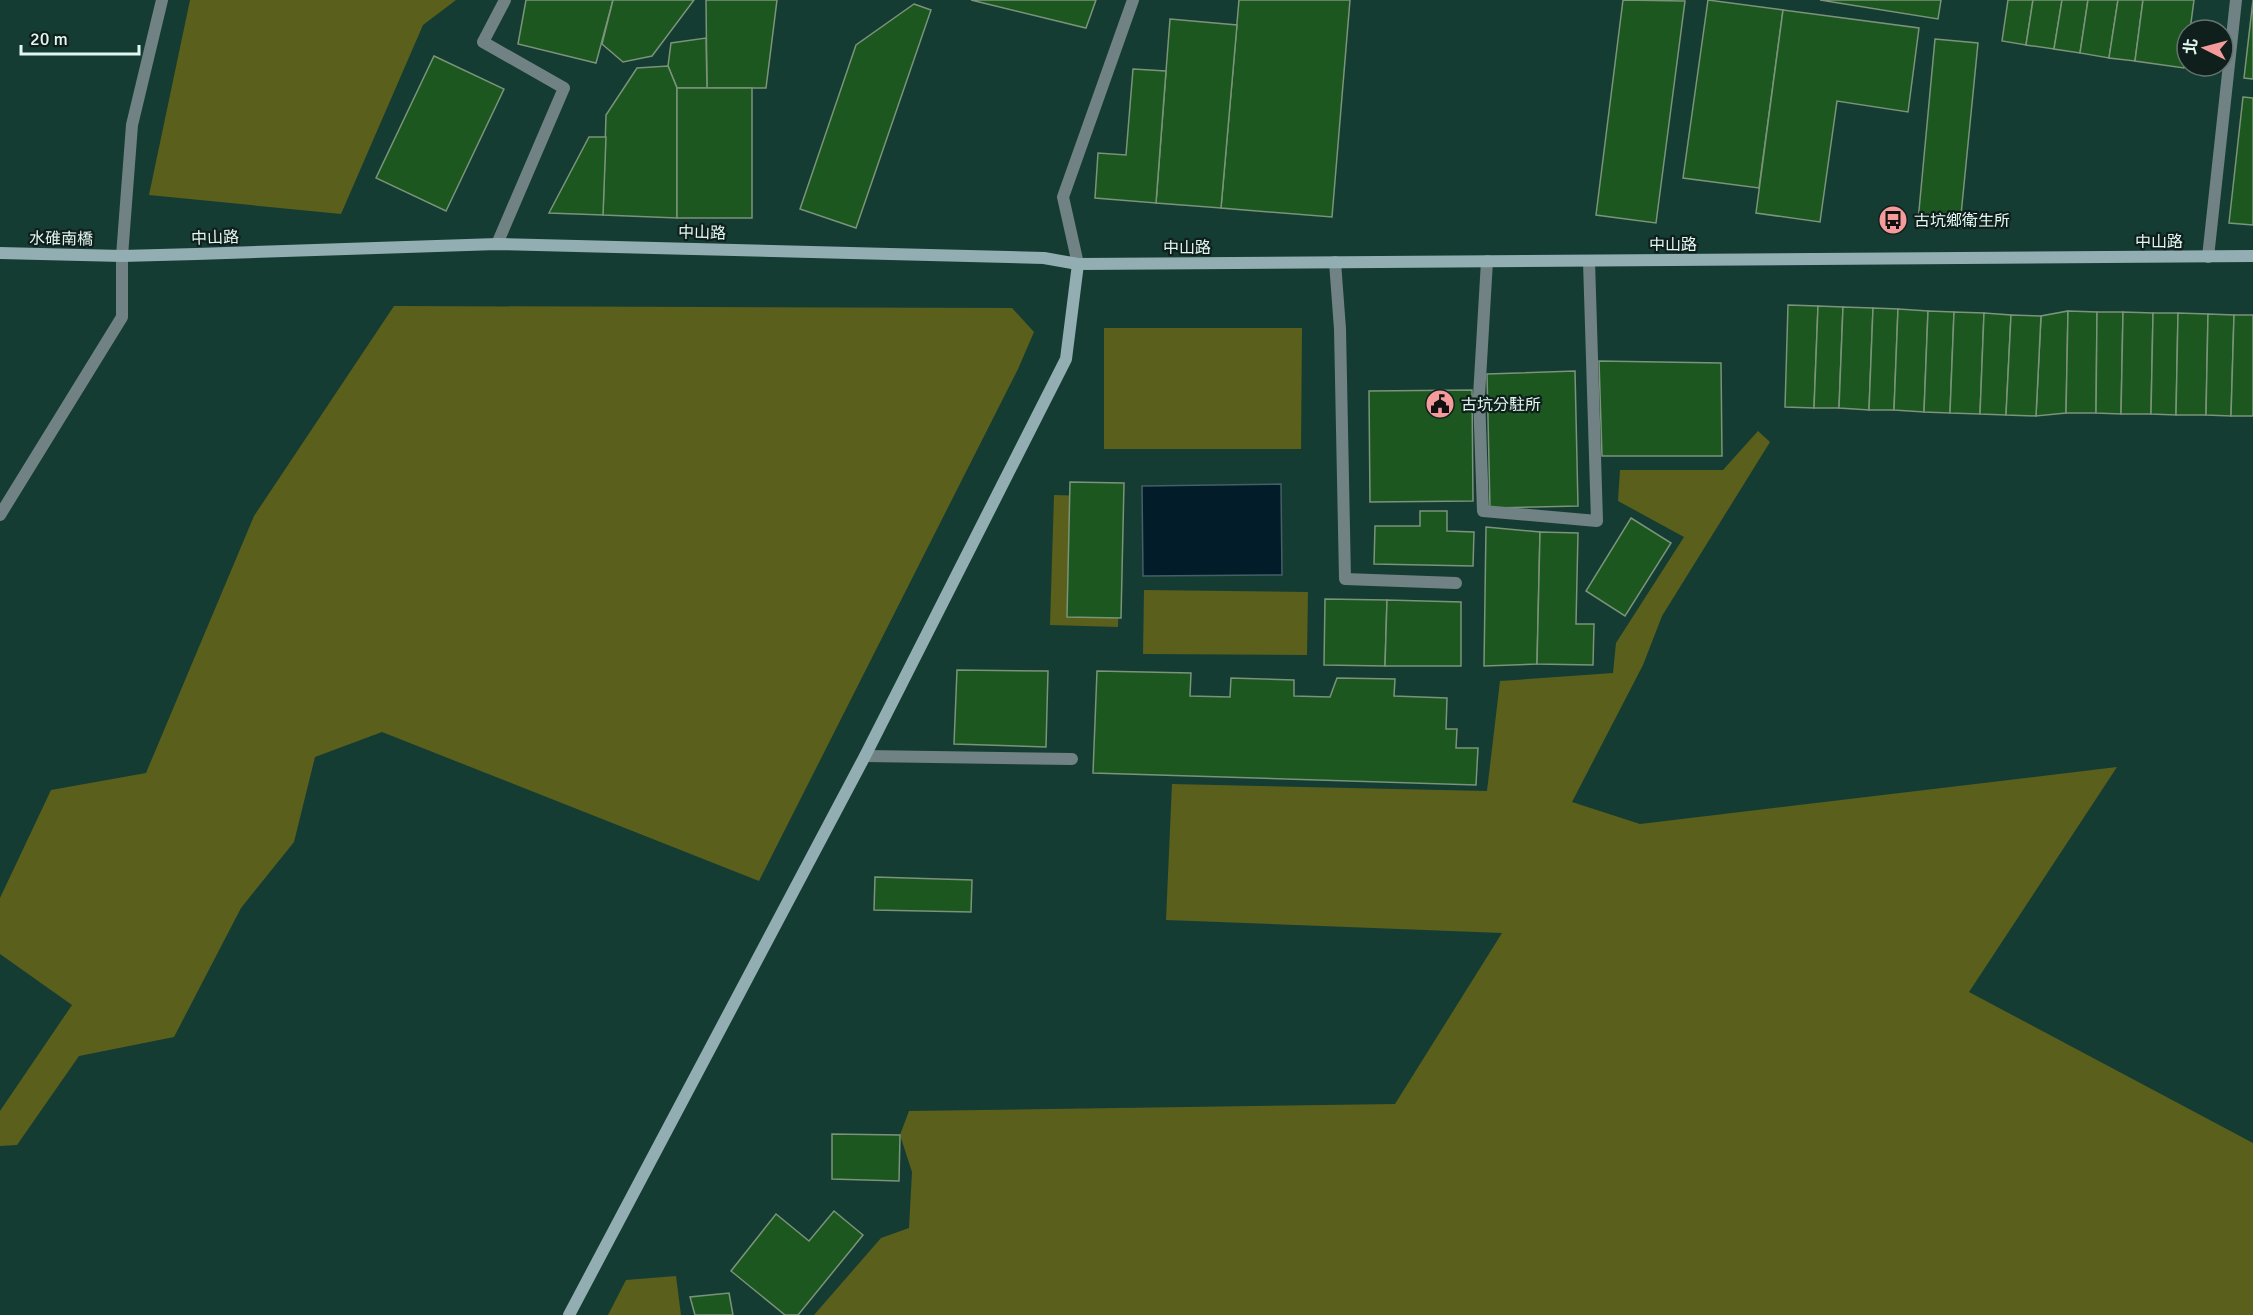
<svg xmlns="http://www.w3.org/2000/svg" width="2253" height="1315" viewBox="0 0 2253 1315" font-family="Signika,'Noto Sans TC',sans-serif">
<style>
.green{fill:#5a5f1c}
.water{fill:#031c2a;stroke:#465e66;stroke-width:1.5}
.building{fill:#1c571f;stroke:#7b937a;stroke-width:1.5}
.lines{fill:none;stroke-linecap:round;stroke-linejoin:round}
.lane{stroke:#718285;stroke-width:12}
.street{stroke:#718285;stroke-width:12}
.secondary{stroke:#92aeb2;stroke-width:12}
.labels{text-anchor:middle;stroke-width:4.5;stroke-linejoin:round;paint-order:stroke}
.poi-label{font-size:16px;fill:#e3f7f1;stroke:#0f1f1b;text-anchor:start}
.street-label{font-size:16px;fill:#e3f7f1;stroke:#0f1f1b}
</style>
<rect width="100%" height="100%" fill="#153c33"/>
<g class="green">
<path d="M 190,0 L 456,0 L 423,25 L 341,214 L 149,195 Z"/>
<path d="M 394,306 L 1012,308 L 1034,332 L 1018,369 L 759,881 L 382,732 L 315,757 L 294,842 L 241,908 L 174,1037 L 79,1056 L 17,1145 L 0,1146 L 0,1111 L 72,1005 L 0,954 L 0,898 L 51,790 L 146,773 L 254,516 Z"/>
<path d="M 1104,328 L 1302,328 L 1301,449 L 1104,449 Z"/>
<path d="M 1758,431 L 1770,442 L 1662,616 L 1643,665 L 1572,802 L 1640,824 L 2117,767 L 1969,992 L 2253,1143 L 2253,1315 L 814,1315 L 881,1238 L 909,1228 L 912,1172 L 900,1135 L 909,1111 L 1395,1104 L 1502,933 L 1166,920 L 1172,784 L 1487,791 L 1500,681 L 1613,673 L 1616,643 L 1684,537 L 1618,501 L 1620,470 L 1723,470 Z"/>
<path d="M 1054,495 L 1121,497 L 1118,627 L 1050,625 Z"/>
<path d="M 1144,590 L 1308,592 L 1307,655 L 1143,654 Z"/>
<path d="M 676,1276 L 681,1315 L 608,1315 L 626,1280 Z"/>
</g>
<path class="water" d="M 1281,484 L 1282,575 L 1143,576 L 1142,486 Z"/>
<g class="building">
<path d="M 526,0 L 613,0 L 596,63 L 518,44 Z"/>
<path d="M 613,0 L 694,0 L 652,56 L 623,62 L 602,44 Z"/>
<path d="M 706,0 L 777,0 L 766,88 L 707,88 Z"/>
<path d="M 971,0 L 1096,0 L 1086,28 Z"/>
<path d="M 1239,0 L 1350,0 L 1332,217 L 1221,208 Z"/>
<path d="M 1623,0 L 1685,1 L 1656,223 L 1596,215 Z"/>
<path d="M 1708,0 L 1783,10 L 1759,188 L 1683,178 Z"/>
<path d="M 1820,0 L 1941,0 L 1938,19 Z"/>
<path d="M 2008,0 L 2033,0 L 2026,45 L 2002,41 Z"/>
<path d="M 2033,0 L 2062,0 L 2054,49 L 2026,45 Z"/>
<path d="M 2062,0 L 2088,0 L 2080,53 L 2054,49 Z"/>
<path d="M 2088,0 L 2118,0 L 2109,58 L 2080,53 Z"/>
<path d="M 2118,0 L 2143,0 L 2135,61 L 2109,58 Z"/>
<path d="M 2143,0 L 2194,0 L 2190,30 L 2187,30 L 2184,68 L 2135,61 Z"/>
<path d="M 2253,0 L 2253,79 L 2244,78 Z"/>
<path d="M 914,4 L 931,10 L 856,228 L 800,209 L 856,45 Z"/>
<path d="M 1783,10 L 1919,28 L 1908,112 L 1837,101 L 1820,222 L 1756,213 Z"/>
<path d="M 1170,19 L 1237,25 L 1221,208 L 1156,203 Z"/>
<path d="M 706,38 L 707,88 L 677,88 L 668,66 L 671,43 Z"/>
<path d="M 1935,39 L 1978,43 L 1960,225 L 1918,221 Z"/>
<path d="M 434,56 L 504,89 L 446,211 L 376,178 Z"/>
<path d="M 668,66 L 677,88 L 677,218 L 603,215 L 606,115 L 637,68 Z"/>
<path d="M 1133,69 L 1166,71 L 1156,203 L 1095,198 L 1098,153 L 1126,155 Z"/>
<rect x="677" y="88" width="75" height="130"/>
<path d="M 2243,97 L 2253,98 L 2253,225 L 2229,223 Z"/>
<path d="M 589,137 L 606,137 L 603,215 L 549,213 Z"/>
<path d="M 1788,305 L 1818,306 L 1814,408 L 1785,407 Z"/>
<path d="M 1818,306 L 1843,307 L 1839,408 L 1814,408 Z"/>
<path d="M 1843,307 L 1873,308 L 1869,410 L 1839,408 Z"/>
<path d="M 1873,308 L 1898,309 L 1894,410 L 1869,410 Z"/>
<path d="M 1898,309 L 1928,311 L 1924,412 L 1894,410 Z"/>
<path d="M 1928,311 L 1954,312 L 1950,413 L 1924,412 Z"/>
<path d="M 2068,311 L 2066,413 L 2036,416 L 2041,316 Z"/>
<path d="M 2068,311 L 2097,312 L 2096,413 L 2066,413 Z"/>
<path d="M 1954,312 L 1984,313 L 1980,414 L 1950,413 Z"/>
<path d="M 2097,312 L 2123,312 L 2121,414 L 2096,413 Z"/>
<path d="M 2123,312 L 2153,313 L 2151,414 L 2121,414 Z"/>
<path d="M 1984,313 L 2011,315 L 2006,415 L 1980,414 Z"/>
<path d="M 2153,313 L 2178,313 L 2176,415 L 2151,414 Z"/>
<path d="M 2178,313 L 2208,314 L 2206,415 L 2176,415 Z"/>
<path d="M 2208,314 L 2234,315 L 2231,416 L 2206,415 Z"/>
<path d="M 2011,315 L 2041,316 L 2036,416 L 2006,415 Z"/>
<path d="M 2234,315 L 2253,315 L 2253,416 L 2231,416 Z"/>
<path d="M 1599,361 L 1721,363 L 1722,456 L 1602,456 Z"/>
<path d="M 1575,371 L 1578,506 L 1490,508 L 1487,374 Z"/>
<path d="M 1472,390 L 1473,501 L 1370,502 L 1369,391 Z"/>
<path d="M 1070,482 L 1124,483 L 1121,618 L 1067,617 Z"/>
<path d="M 1420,511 L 1447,511 L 1447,531 L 1474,532 L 1473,566 L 1374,564 L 1375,526 L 1420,526 Z"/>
<path d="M 1631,518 L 1671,543 L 1625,616 L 1586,591 Z"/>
<path d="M 1486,527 L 1540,532 L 1537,664 L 1484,666 Z"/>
<path d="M 1540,532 L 1578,533 L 1576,624 L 1594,624 L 1593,665 L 1537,664 Z"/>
<path d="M 1325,599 L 1387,600 L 1385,666 L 1324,665 Z"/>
<path d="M 1387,600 L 1461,602 L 1461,666 L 1385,666 Z"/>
<path d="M 957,670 L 1048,671 L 1046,747 L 954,744 Z"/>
<path d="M 1097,671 L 1191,673 L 1190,696 L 1230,697 L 1231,678 L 1294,680 L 1294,696 L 1330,697 L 1337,678 L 1395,679 L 1394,696 L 1447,698 L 1446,729 L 1457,729 L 1456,748 L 1478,748 L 1476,785 L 1093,773 Z"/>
<path d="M 875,877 L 972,880 L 971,912 L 874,910 Z"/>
<path d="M 832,1134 L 900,1135 L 899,1181 L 832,1179 Z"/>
<path d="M 834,1211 L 863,1235 L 798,1315 L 785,1315 L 731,1271 L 776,1214 L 809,1241 Z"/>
<path d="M 729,1293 L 733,1315 L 695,1315 L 690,1297 Z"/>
</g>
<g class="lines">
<g class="lane">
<path d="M 497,244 L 564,88 L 483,42 L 505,0"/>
<path d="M 1487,261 L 1479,396 L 1483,511 L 1597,521 L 1589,261"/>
<path d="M 1335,262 L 1340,329 L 1345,579 L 1456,583"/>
<path d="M 865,756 L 1072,759"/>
</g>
<g class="street">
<path d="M 2208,257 L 2236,0"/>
<path d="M 1078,264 L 1063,197 L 1133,0"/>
<path d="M 0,515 L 122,317 L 122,256 L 132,125 L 162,0"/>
</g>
<g class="secondary">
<path d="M 0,253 L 122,256 L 196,254 L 497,244 L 1044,258 L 1078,264 L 2253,256"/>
<path d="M 569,1315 L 865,756 L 1066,359 L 1078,264"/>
</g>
</g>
<defs>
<g id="bus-disc" transform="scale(1.5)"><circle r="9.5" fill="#f59b9b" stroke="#0f1f1b"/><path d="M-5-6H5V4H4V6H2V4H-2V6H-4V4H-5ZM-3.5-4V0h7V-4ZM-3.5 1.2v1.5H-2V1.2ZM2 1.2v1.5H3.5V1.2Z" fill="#111"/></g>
<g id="civic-disc" transform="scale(1.5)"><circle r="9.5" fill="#f59b9b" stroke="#0f1f1b"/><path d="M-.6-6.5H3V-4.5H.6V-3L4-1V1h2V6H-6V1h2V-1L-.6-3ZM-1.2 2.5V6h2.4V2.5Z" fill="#111"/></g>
</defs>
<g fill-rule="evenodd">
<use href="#bus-disc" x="1893" y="220"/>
<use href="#civic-disc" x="1440" y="404"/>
</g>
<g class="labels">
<g class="poi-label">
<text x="1914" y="226">古坑鄉衛生所</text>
<text x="1461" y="410">古坑分駐所</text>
</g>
<g class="street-label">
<text transform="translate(702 232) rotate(1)" y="6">中山路</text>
<text transform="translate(215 237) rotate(-2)" y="6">中山路</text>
<text transform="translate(61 238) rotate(1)" y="6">水碓南橋</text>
<text x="2159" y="247">中山路</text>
<text x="1673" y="250">中山路</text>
<text x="1187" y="253">中山路</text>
</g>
</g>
<g transform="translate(2205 48) rotate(276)"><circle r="28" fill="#0f1f1b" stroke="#647571" stroke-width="1.5"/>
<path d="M0-4.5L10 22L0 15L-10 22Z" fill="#f59b9b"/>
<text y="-9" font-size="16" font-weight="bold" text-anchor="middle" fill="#e3f7f1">北</text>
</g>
<path d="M21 45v9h118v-9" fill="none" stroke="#e3f7f1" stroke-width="3"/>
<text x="30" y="45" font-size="18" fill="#e3f7f1" stroke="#0f1f1b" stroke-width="4.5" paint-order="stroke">20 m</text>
</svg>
